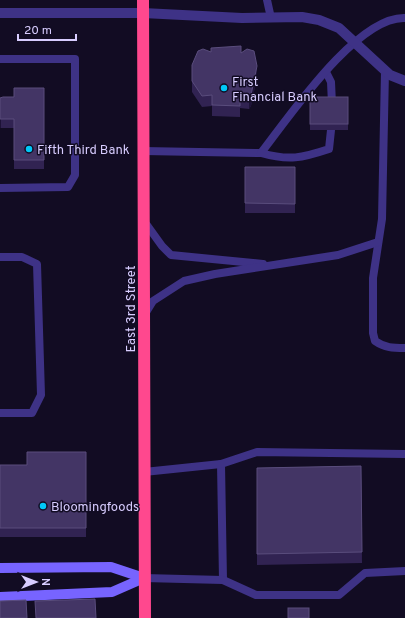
<svg xmlns="http://www.w3.org/2000/svg" width="405" height="618" viewBox="0 0 405 618" font-family="Overpass,sans-serif">
<style>
.lines{fill:none;stroke-linecap:round;stroke-linejoin:round}
.lane{stroke:#3e3286;stroke-width:8}
.street{stroke:#3e3286;stroke-width:10}
.secondary{stroke:#7764ff;stroke-width:10}
.highway{stroke:#ff488e;stroke-width:12}
.wall{fill:#312352}
.shaded-wall{fill:#1d1237}
.building{fill:#433565;stroke:#5a4d7d}
.poi-dot{fill:#00c8f8;stroke:#120c23;stroke-width:1.5}
.labels{text-anchor:middle;stroke-width:3;stroke-linejoin:round;paint-order:stroke}
.poi-label{font-size:13px;fill:#d8cdff;stroke:#120c23;text-anchor:start}
.street-label{font-size:13px;fill:#d8cdff;stroke:#120c23}
</style>
<rect width="100%" height="100%" fill="#120c23"/>
<g class="lines">
<g class="lane">
<path d="M 267,0 L 271,18"/>
<path d="M 0,59 L 75,59 L 75,175 L 68,187 L 0,188"/>
<path d="M 385,71 L 382,219 L 373,278 L 373,333 L 375,341 C 385,348 393,348 405,348"/>
<path d="M 326,72 L 331,82 L 332,104"/>
<path d="M 143,151 L 261,153 C 289,117 357,16 405,18"/>
<path d="M 261,153 C 289,161 302,158 329,149 L 331,130"/>
<path d="M 144,221 L 162,246 L 171,255 L 263,264"/>
<path d="M 0,257 L 22,257 L 37,264 L 41,395 L 32,413 L 0,413"/>
<path d="M 145,314 L 153,301 L 184,281 L 215,274 L 338,255 L 378,242"/>
<path d="M 221,464 L 223,580"/>
<path d="M 144,472 L 221,464 L 257,452 L 405,454"/>
<path d="M 144,578 L 223,580 L 256,595 L 339,595 L 365,573 L 405,571"/>
</g>
<path class="street" d="M 0,13 L 143,13 L 242,18 L 302,17 L 319,20 L 339,28 L 390,75 L 405,81"/>
<g class="secondary">
<path d="M 0,568 L 111,567 L 144,578"/>
<path d="M 0,597 L 112,592 L 144,578"/>
</g>
<path class="highway" d="M 143,0 L 145,618"/>
</g>
<g class="wall">
<path d="M 211,52 L 241,53 L 257,77 L 251,106 L 249,109 L 240,108 L 240,117 L 212,116 L 212,106 L 202,107 L 192,92 L 192,65 Z"/>
<path d="M 44,88 L 44,169 L 14,169 L 14,128 L 0,128 L 0,98 L 14,97 Z"/>
<rect x="310" y="97" width="38" height="33"/>
<rect x="245" y="167" width="50" height="46"/>
<path d="M 86,452 L 86,537 L 0,537 L 0,465 L 27,465 Z"/>
<path d="M 361,466 L 362,563 L 257,565 L 257,468 Z"/>
</g>
<g class="shaded-wall">
<path d="M 257,66 L 257,77 L 251,106 L 249,109 L 249,98 Z"/>
<rect x="0" y="119" width="1" height="9"/>
</g>
<g class="building">
<path d="M 241,46 L 241,53 L 247,49 L 254,51 L 257,66 L 251,95 L 249,98 L 240,97 L 240,106 L 212,105 L 212,95 L 202,96 L 192,81 L 192,65 L 198,51 L 203,49 L 211,52 L 211,48 Z"/>
<path d="M 14,88 L 44,88 L 44,160 L 14,160 L 14,119 L 0,119 L 0,98 L 3,97 L 14,97 Z"/>
<rect x="310" y="97" width="38" height="27"/>
<path d="M 245,167 L 295,167 L 295,204 L 245,203 Z"/>
<path d="M 27,452 L 86,452 L 86,528 L 0,528 L 0,465 L 27,465 Z"/>
<path d="M 361,466 L 362,552 L 257,554 L 257,468 Z"/>
<path d="M 95,599 L 96,618 L 36,618 L 35,601 Z"/>
<path d="M 26,600 L 27,618 L 0,618 L 0,601 Z"/>
<rect x="288" y="608" width="21" height="10"/>
</g>
<g class="poi-dot">
<circle cx="224" cy="88" r="4"/>
<circle cx="29" cy="149" r="4"/>
<circle cx="43" cy="506" r="4"/>
</g>
<g class="labels">
<g class="poi-label">
<text x="232" y="86">First<tspan x="232" dy="15">Financial Bank</tspan></text>
<text x="37" y="154">Fifth Third Bank</text>
<text x="51" y="511">Bloomingfoods</text>
</g>
<g class="street-label">
<text transform="translate(130 309) rotate(-90)" y="5">East 3rd Street</text>
</g>
</g>
<g transform="translate(36 582) rotate(90)" stroke="#120c23" stroke-width="3" paint-order="stroke">
<path d="M0-3L7 15L0 10L-7 15Z" fill="#d8cdff"/>
<text y="-6" font-size="11" font-weight="bold" text-anchor="middle" fill="#d8cdff">N</text>
</g>
<path d="M18 34v6h58v-6" fill="none" stroke="#d8cdff" stroke-width="2"/>
<text x="24" y="34" font-size="12" fill="#d8cdff" stroke="#120c23" stroke-width="3" paint-order="stroke">20 m</text>
</svg>
